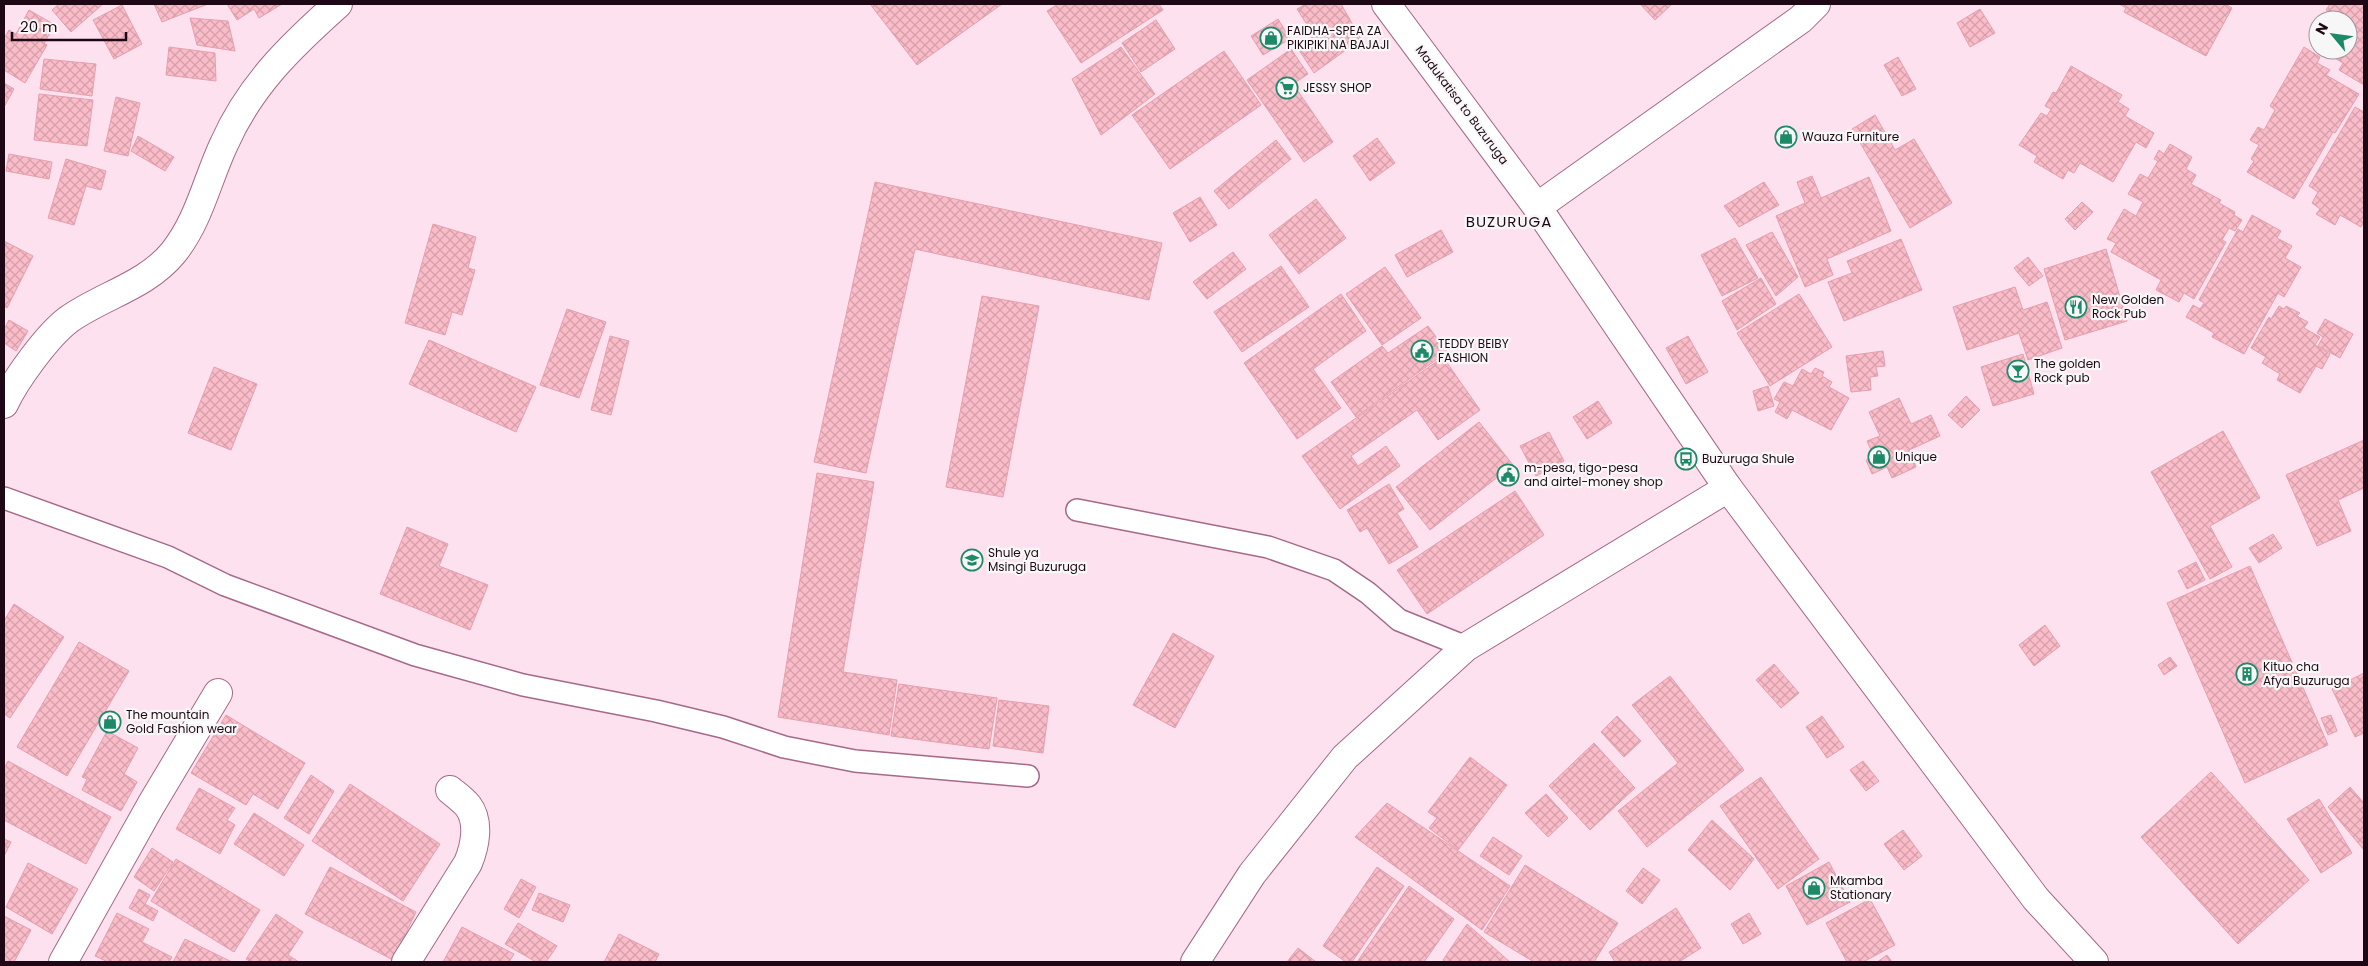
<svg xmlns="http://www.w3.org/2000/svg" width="2368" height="966" viewBox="0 0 2368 966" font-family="Poppins,sans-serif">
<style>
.building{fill:url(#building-cross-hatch);stroke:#e89fad}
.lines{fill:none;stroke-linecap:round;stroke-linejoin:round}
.lane-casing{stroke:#a6698a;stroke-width:24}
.street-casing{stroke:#a6698a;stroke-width:30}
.secondary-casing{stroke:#a6698a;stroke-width:30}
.lane{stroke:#fff;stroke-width:21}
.street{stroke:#fff;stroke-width:28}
.secondary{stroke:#fff;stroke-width:28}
.labels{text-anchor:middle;stroke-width:4.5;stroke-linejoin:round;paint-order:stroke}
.poi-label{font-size:12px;fill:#1f0816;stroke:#f7f7f7;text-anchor:start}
.street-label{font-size:12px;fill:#1f0816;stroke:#f7f7f7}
.quarter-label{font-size:15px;letter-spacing:1px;fill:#1f0816;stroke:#f7f7f7}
</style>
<defs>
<pattern id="building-cross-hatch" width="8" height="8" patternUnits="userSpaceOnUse" patternTransform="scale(1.25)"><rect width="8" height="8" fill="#f9bcc8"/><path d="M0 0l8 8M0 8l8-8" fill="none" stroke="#d5a0ab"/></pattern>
</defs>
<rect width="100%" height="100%" fill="#fde1ef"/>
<g class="building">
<path d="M 59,4 L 103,4 L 71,32 L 52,10 Z"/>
<path d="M 154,4 L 208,4 L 162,22 Z"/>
<path d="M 227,4 L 282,4 L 259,18 L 254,9 L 237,20 Z"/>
<path d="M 870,4 L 1002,4 L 917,65 Z"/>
<path d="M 1058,4 L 1159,4 L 1163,10 L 1081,63 L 1047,11 Z"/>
<path d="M 1306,4 L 1341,4 L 1361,39 L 1314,73 L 1297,47 L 1314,36 L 1297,9 Z"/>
<path d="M 1640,4 L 1670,4 L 1671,5 L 1655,20 Z"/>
<path d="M 2119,4 L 2225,4 L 2232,8 L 2206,56 L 2124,12 L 2126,8 Z"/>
<path d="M 2330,4 L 2364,4 L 2364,85 L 2339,70 L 2343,63 L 2326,53 L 2327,50 L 2348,50 L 2348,20 L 2337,20 L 2339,16 L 2326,10 Z"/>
<path d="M 122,5 L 142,44 L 114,59 L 93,20 Z"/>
<path d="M 1980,9 L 1995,33 L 1970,47 L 1957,23 Z"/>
<path d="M 29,10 L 55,25 L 44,43 L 47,45 L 25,83 L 4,70 L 4,38 L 9,30 L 16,34 Z"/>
<path d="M 190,18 L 228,21 L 235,51 L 197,45 Z"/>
<path d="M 1278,19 L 1290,39 L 1263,55 L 1251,36 Z"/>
<path d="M 1156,20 L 1175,49 L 1141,72 L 1122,43 Z"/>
<path d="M 169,47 L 215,53 L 216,81 L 166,75 Z"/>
<path d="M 1121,47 L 1155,94 L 1101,135 L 1072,79 Z"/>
<path d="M 2304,47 L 2320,57 L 2317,63 L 2330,70 L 2326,75 L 2359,94 L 2335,133 L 2333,132 L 2294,199 L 2247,172 L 2254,161 L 2251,159 L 2259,145 L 2250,140 L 2258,127 L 2264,130 L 2275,110 L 2270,106 Z"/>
<path d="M 1291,49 L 1308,74 L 1293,84 L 1333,142 L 1304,162 L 1247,80 Z"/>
<path d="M 1224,51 L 1261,105 L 1170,169 L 1132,115 Z"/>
<path d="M 1898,57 L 1916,89 L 1902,96 L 1884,65 Z"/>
<path d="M 44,59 L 96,64 L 92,96 L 40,89 Z"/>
<path d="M 2071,66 L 2122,95 L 2118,102 L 2129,109 L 2125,116 L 2154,133 L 2146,148 L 2136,142 L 2113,182 L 2080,163 L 2074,173 L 2068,170 L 2063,179 L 2034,162 L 2037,156 L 2019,145 L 2041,113 L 2047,116 L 2051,109 L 2045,106 L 2053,92 L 2056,93 Z"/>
<path d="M 4,83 L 14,89 L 4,107 Z"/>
<path d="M 39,94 L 93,100 L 87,146 L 34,140 Z"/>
<path d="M 116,97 L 140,103 L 128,156 L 104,151 Z"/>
<path d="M 2355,107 L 2364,112 L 2364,221 L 2361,227 L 2340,215 L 2335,225 L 2316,214 L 2320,209 L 2312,203 L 2318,192 L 2309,186 Z"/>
<path d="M 1875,115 L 1895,150 L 1914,139 L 1952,203 L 1910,228 L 1852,129 Z"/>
<path d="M 138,136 L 174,157 L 165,171 L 131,151 Z"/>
<path d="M 1377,138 L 1395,163 L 1370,181 L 1353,156 Z"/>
<path d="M 1276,140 L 1291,159 L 1229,209 L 1214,191 Z"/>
<path d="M 2170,144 L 2192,157 L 2186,169 L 2196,175 L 2191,184 L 2221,200 L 2219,203 L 2235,212 L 2234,215 L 2242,220 L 2235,231 L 2229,228 L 2222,240 L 2226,242 L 2194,299 L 2184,293 L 2179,302 L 2156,290 L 2161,280 L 2111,252 L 2116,243 L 2107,239 L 2124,209 L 2136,216 L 2143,202 L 2128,194 L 2140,174 L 2148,178 L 2158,161 L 2154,159 L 2159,150 L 2164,154 Z"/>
<path d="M 9,154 L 52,162 L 49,179 L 6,171 Z"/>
<path d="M 66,159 L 106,171 L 101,190 L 86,186 L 74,225 L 48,218 Z"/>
<path d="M 1812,176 L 1821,198 L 1869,177 L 1891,231 L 1827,259 L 1833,275 L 1805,287 L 1776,216 L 1805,203 L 1797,182 Z"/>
<path d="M 875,182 L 1162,243 L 1149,300 L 915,249 L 866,473 L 814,462 Z"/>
<path d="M 1764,182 L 1779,205 L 1739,227 L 1724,206 Z"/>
<path d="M 1200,197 L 1217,225 L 1190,242 L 1173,213 Z"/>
<path d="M 1316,199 L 1346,238 L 1299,274 L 1269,235 Z"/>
<path d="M 2082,202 L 2093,212 L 2075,230 L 2065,219 Z"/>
<path d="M 2252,215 L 2281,231 L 2277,238 L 2292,246 L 2285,258 L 2301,267 L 2284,297 L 2278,293 L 2244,354 L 2212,337 L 2214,333 L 2186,317 L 2193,305 L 2200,309 L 2204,303 L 2199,300 L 2238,229 L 2243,232 Z"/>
<path d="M 433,224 L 476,237 L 468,268 L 475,270 L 462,315 L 452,312 L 445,335 L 405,323 Z"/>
<path d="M 1441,230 L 1453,252 L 1407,277 L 1395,255 Z"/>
<path d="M 1772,232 L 1798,277 L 1776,296 L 1746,245 Z"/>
<path d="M 1735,238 L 1758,278 L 1722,296 L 1701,255 Z"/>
<path d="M 1901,239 L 1922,290 L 1844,321 L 1828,282 L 1852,273 L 1847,261 Z"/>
<path d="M 4,241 L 33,256 L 7,308 L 4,306 Z"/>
<path d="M 2106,249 L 2127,321 L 2065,340 L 2044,269 Z"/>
<path d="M 1233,252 L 1246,269 L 1207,299 L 1193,282 Z"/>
<path d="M 2028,257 L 2043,276 L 2029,286 L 2014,268 Z"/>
<path d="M 1281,266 L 1309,307 L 1242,352 L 1214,312 Z"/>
<path d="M 1385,267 L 1421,318 L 1382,345 L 1346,294 Z"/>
<path d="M 1761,278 L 1776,304 L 1737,330 L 1722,301 Z"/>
<path d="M 2015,287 L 2023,310 L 2047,302 L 2062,348 L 2028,360 L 2019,333 L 1967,350 L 1953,307 Z"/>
<path d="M 1341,294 L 1366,331 L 1313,369 L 1341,408 L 1297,439 L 1244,363 Z"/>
<path d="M 1799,294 L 1832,347 L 1770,386 L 1737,333 Z"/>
<path d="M 982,296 L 1039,306 L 1003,497 L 946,487 Z"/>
<path d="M 2279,306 L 2284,309 L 2286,306 L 2300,313 L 2297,316 L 2308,322 L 2304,328 L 2320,337 L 2315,345 L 2330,354 L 2322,369 L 2316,366 L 2300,393 L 2277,380 L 2280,374 L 2262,363 L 2266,357 L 2251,348 L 2269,317 L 2271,319 Z"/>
<path d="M 567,309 L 606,322 L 579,398 L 540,385 Z"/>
<path d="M 2325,319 L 2353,334 L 2340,358 L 2318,346 L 2323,337 L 2317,333 Z"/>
<path d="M 9,320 L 28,331 L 16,351 L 4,343 L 4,329 Z"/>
<path d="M 1428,326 L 1447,352 L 1356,417 L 1331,382 L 1382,346 L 1388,353 Z"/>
<path d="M 610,336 L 629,341 L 611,415 L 591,410 Z"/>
<path d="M 1688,336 L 1708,372 L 1686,384 L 1666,348 Z"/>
<path d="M 429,340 L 536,387 L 516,432 L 409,384 Z"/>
<path d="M 1883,351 L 1885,366 L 1876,367 L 1878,376 L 1870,377 L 1871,390 L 1851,392 L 1846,356 Z"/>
<path d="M 2023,354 L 2034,394 L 1993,406 L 1981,367 Z"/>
<path d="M 1443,357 L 1480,410 L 1438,440 L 1417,410 L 1351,456 L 1358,466 L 1386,446 L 1400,466 L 1340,509 L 1302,456 Z"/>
<path d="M 214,367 L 257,384 L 231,450 L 188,433 Z"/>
<path d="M 1815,368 L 1824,372 L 1822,376 L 1832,382 L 1829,387 L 1849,398 L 1831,430 L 1792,410 L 1787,419 L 1775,412 L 1780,402 L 1774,399 L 1784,382 L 1793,386 L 1802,369 L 1811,374 Z"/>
<path d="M 1768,386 L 1774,406 L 1758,411 L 1753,391 Z"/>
<path d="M 1966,396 L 1980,410 L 1962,428 L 1948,415 Z"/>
<path d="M 1899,398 L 1911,424 L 1931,415 L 1940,436 L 1909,450 L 1916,467 L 1892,478 L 1887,467 L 1872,474 L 1866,460 L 1874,457 L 1867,441 L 1880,436 L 1869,412 Z"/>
<path d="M 1598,401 L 1612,423 L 1587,439 L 1573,417 Z"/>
<path d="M 1479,422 L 1513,465 L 1430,530 L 1396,487 Z"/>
<path d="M 2223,431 L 2260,498 L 2210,526 L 2232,567 L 2210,579 L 2151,472 Z"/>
<path d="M 1549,432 L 1564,461 L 1536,476 L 1520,446 Z"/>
<path d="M 2364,440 L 2364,488 L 2338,500 L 2351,531 L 2317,546 L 2286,475 Z"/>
<path d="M 817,473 L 874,482 L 843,672 L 897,680 L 889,735 L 778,717 Z"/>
<path d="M 1389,484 L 1404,509 L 1397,513 L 1418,547 L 1389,564 L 1367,528 L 1360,532 L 1347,510 Z"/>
<path d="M 1515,491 L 1544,535 L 1427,614 L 1397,570 Z"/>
<path d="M 407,527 L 448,544 L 439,566 L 488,585 L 470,630 L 380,594 Z"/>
<path d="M 2273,534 L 2282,548 L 2259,563 L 2249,548 Z"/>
<path d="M 2196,562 L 2205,580 L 2187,589 L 2178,571 Z"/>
<path d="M 2250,566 L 2328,745 L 2245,783 L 2167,603 Z"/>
<path d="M 14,604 L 64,637 L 10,718 L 4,714 L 4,621 Z"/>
<path d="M 2045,625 L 2060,646 L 2034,666 L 2019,645 Z"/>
<path d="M 1173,633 L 1214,656 L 1175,728 L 1133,705 Z"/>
<path d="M 79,642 L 129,671 L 67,776 L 17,747 Z"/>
<path d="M 2170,657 L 2177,666 L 2164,675 L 2158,665 Z"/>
<path d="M 1774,664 L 1799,693 L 1781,708 L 1756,680 Z"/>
<path d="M 2364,673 L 2364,733 L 2355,737 L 2332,689 Z"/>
<path d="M 1670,676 L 1744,770 L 1647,847 L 1618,811 L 1678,763 L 1632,705 Z"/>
<path d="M 899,684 L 997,698 L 989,749 L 891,736 Z"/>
<path d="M 999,700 L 1049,706 L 1043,753 L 993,746 Z"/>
<path d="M 226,715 L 305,763 L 278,809 L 253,794 L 246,805 L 191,773 Z"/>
<path d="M 2331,715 L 2337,731 L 2328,735 L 2321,718 Z"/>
<path d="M 1617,716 L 1641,741 L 1624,757 L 1601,732 Z"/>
<path d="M 1822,716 L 1844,747 L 1827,758 L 1806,727 Z"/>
<path d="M 107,731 L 138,748 L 124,774 L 137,782 L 121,811 L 82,790 L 87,779 L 82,777 Z"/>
<path d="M 1594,743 L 1635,788 L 1590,830 L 1549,786 Z"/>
<path d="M 1470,757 L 1507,785 L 1458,850 L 1429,828 L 1437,818 L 1428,812 Z"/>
<path d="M 8,761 L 111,817 L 86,864 L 4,820 L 4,768 Z"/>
<path d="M 1863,761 L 1879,781 L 1866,791 L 1850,770 Z"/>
<path d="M 2211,772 L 2309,880 L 2238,944 L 2141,837 Z"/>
<path d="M 311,775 L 334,791 L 309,834 L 284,818 Z"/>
<path d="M 1761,777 L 1819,859 L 1778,889 L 1720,806 Z"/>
<path d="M 350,784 L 440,844 L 403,901 L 312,841 Z"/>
<path d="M 2350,787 L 2364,803 L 2364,850 L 2328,807 Z"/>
<path d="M 199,788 L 235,808 L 227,820 L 235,825 L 220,854 L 176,829 Z"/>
<path d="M 1546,794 L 1568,818 L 1548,837 L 1525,813 Z"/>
<path d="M 2319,799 L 2352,853 L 2321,873 L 2287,819 Z"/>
<path d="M 1387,803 L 1510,886 L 1482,930 L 1355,837 Z"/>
<path d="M 254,813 L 304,845 L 284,876 L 234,844 Z"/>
<path d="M 1712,820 L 1754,859 L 1730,890 L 1688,850 Z"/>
<path d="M 1903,830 L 1922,856 L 1904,870 L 1884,844 Z"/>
<path d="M 1493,837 L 1522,856 L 1509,875 L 1480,856 Z"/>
<path d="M 4,839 L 11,842 L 4,856 Z"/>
<path d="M 152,848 L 173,862 L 154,891 L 134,877 Z"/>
<path d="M 176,859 L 260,910 L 234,952 L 151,901 Z"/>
<path d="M 1829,862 L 1850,902 L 1807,925 L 1786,886 Z"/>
<path d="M 28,863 L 78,889 L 52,934 L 6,907 Z"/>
<path d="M 1525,865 L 1618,923 L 1594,962 L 1534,962 L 1484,932 Z"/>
<path d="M 330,867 L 416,912 L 393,960 L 305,914 Z"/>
<path d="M 1377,867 L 1404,886 L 1352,962 L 1346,962 L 1323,946 Z"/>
<path d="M 1643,868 L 1660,880 L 1642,904 L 1626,891 Z"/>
<path d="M 521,879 L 536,887 L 519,918 L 504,909 Z"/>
<path d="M 1409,886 L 1454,919 L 1424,962 L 1357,962 Z"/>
<path d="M 139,889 L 150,895 L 145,904 L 158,911 L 153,921 L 129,908 Z"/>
<path d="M 539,893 L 570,905 L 563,922 L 532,910 Z"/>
<path d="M 1870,899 L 1895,945 L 1863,962 L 1847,962 L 1826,923 Z"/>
<path d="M 1676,908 L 1701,948 L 1679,962 L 1615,962 L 1609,952 Z"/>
<path d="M 117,913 L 149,929 L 142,942 L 172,957 L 169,962 L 108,962 L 95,956 Z"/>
<path d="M 1749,913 L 1761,934 L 1743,944 L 1731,924 Z"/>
<path d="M 276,914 L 303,932 L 288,955 L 299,962 L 251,962 L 246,959 Z"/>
<path d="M 4,916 L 31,930 L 14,962 L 4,962 Z"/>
<path d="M 518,923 L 557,946 L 546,962 L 536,962 L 505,944 Z"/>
<path d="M 1467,924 L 1510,962 L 1446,962 L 1443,960 Z"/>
<path d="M 462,927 L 514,954 L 509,962 L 443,962 Z"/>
<path d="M 619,934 L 659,954 L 655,962 L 604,962 Z"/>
<path d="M 185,939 L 232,962 L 173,962 Z"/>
<path d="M 1298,948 L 1316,962 L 1287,962 Z"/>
<path d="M 1887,955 L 1892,962 L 1877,962 Z"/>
</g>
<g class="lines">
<g class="lane-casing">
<g id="lane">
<path d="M 4,498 L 168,557 L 225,585 L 415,655 L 523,685 L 656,711 L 723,727 L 784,747 L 855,761 L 1028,776"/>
<path d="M 1077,510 L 1268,547 L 1334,570 L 1368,593 L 1399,620 L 1466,647"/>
</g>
</g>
<g class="street-casing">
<g id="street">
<path d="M 4,404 C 15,380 47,336 68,320 C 101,296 146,286 173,253 C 199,221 207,180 224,144 C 250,85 291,46 338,4"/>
<path d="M 63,962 L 151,805 L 218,693"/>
<path d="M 406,962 L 468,863 C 475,846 480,822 468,806 C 463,800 456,795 450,790"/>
<path d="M 1195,962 L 1252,874 L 1345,757 L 1466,647 L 1728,488"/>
</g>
</g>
<g class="secondary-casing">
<g id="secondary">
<path d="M 1386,4 L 1537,207 L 1728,488 L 2036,899 L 2094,962"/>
<path d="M 1537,207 L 1801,19 L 1816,4"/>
</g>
</g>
<use href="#lane" class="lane"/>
<use href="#street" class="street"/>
<use href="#secondary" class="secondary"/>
</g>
<defs>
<g id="shop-ring" transform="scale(1.125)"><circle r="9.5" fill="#f7f7f7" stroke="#1d8967" stroke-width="1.5"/><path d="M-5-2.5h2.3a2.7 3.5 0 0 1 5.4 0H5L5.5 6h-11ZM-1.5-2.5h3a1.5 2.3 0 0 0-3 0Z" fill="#1d8967"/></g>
<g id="supermarket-ring" transform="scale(1.125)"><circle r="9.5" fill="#f7f7f7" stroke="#1d8967" stroke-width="1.5"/><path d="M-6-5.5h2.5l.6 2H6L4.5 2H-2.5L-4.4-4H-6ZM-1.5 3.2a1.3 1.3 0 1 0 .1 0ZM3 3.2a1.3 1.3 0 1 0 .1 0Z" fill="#1d8967"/></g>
<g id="restaurant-ring" transform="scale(1.125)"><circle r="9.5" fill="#f7f7f7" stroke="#1d8967" stroke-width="1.5"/><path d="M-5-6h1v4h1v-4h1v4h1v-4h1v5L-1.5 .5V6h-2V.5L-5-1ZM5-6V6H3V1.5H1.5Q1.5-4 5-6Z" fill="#1d8967"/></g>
<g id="civic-ring" transform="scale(1.125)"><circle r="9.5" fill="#f7f7f7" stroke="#1d8967" stroke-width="1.5"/><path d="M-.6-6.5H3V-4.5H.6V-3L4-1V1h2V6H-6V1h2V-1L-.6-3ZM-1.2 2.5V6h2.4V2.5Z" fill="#1d8967"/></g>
<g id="bar-ring" transform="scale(1.125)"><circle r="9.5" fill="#f7f7f7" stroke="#1d8967" stroke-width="1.5"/><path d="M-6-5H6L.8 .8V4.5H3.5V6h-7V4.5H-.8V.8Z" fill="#1d8967"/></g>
<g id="bus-ring" transform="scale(1.125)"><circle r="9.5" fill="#f7f7f7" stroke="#1d8967" stroke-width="1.5"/><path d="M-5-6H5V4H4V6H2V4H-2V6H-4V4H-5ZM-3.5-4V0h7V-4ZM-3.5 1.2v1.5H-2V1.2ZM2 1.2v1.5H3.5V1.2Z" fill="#1d8967"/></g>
<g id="school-ring" transform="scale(1.125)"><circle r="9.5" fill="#f7f7f7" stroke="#1d8967" stroke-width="1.5"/><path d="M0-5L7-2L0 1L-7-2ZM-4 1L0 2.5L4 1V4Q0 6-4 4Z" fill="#1d8967"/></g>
<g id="building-ring" transform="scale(1.125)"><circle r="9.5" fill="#f7f7f7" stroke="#1d8967" stroke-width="1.5"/><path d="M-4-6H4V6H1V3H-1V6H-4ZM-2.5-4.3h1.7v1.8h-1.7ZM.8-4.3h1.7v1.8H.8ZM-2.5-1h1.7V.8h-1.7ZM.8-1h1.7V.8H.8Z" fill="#1d8967"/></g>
</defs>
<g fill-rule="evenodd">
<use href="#shop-ring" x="1271" y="38"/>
<use href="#supermarket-ring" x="1287" y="88"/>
<use href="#shop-ring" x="1786" y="137"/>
<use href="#restaurant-ring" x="2076" y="307"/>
<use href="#civic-ring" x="1422" y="351"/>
<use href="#bar-ring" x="2018" y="371"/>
<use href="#shop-ring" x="1879" y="457"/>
<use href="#bus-ring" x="1686" y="459"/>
<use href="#civic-ring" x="1508" y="475"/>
<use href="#school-ring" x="972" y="560"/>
<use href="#building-ring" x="2247" y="674"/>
<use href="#shop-ring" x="110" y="722"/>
<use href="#shop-ring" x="1814" y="888"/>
</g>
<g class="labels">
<g class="poi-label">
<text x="1287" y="35">FAIDHA-SPEA ZA<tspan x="1287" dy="14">PIKIPIKI NA BAJAJI</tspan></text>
<text x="1303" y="92">JESSY SHOP</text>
<text x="1802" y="141">Wauza Furniture</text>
<text x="2092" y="304">New Golden<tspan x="2092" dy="14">Rock Pub</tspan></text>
<text x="1438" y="348">TEDDY BEIBY<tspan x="1438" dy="14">FASHION</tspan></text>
<text x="2034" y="368">The golden<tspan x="2034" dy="14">Rock pub</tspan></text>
<text x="1895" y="461">Unique</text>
<text x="1702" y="463">Buzuruga Shule</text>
<text x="1524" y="472">m-pesa, tigo-pesa<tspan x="1524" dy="14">and airtel-money shop</tspan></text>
<text x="988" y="557">Shule ya<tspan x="988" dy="14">Msingi Buzuruga</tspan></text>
<text x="2263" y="671">Kituo cha<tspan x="2263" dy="14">Afya Buzuruga</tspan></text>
<text x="126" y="719">The mountain<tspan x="126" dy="14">Gold Fashion wear</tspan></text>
<text x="1830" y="885">Mkamba<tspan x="1830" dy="14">Stationary</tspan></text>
</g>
<g class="street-label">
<text transform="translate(1462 105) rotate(53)" y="4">Madukatisa to Buzuruga</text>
</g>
<g class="quarter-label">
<text x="1509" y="227">BUZURUGA</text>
</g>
</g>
<rect width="2368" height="966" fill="none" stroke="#1f0816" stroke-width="10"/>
<g transform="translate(2333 35) rotate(299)"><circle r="24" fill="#f7f7f7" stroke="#a1979d"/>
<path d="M0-4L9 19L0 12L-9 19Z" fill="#1d8967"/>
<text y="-8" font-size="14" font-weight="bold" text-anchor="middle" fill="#1f0816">N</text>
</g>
<path d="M12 32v8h114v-8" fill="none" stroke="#1f0816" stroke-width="2.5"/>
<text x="20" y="32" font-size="15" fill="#1f0816" stroke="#f7f7f7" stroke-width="4" paint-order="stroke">20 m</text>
</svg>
